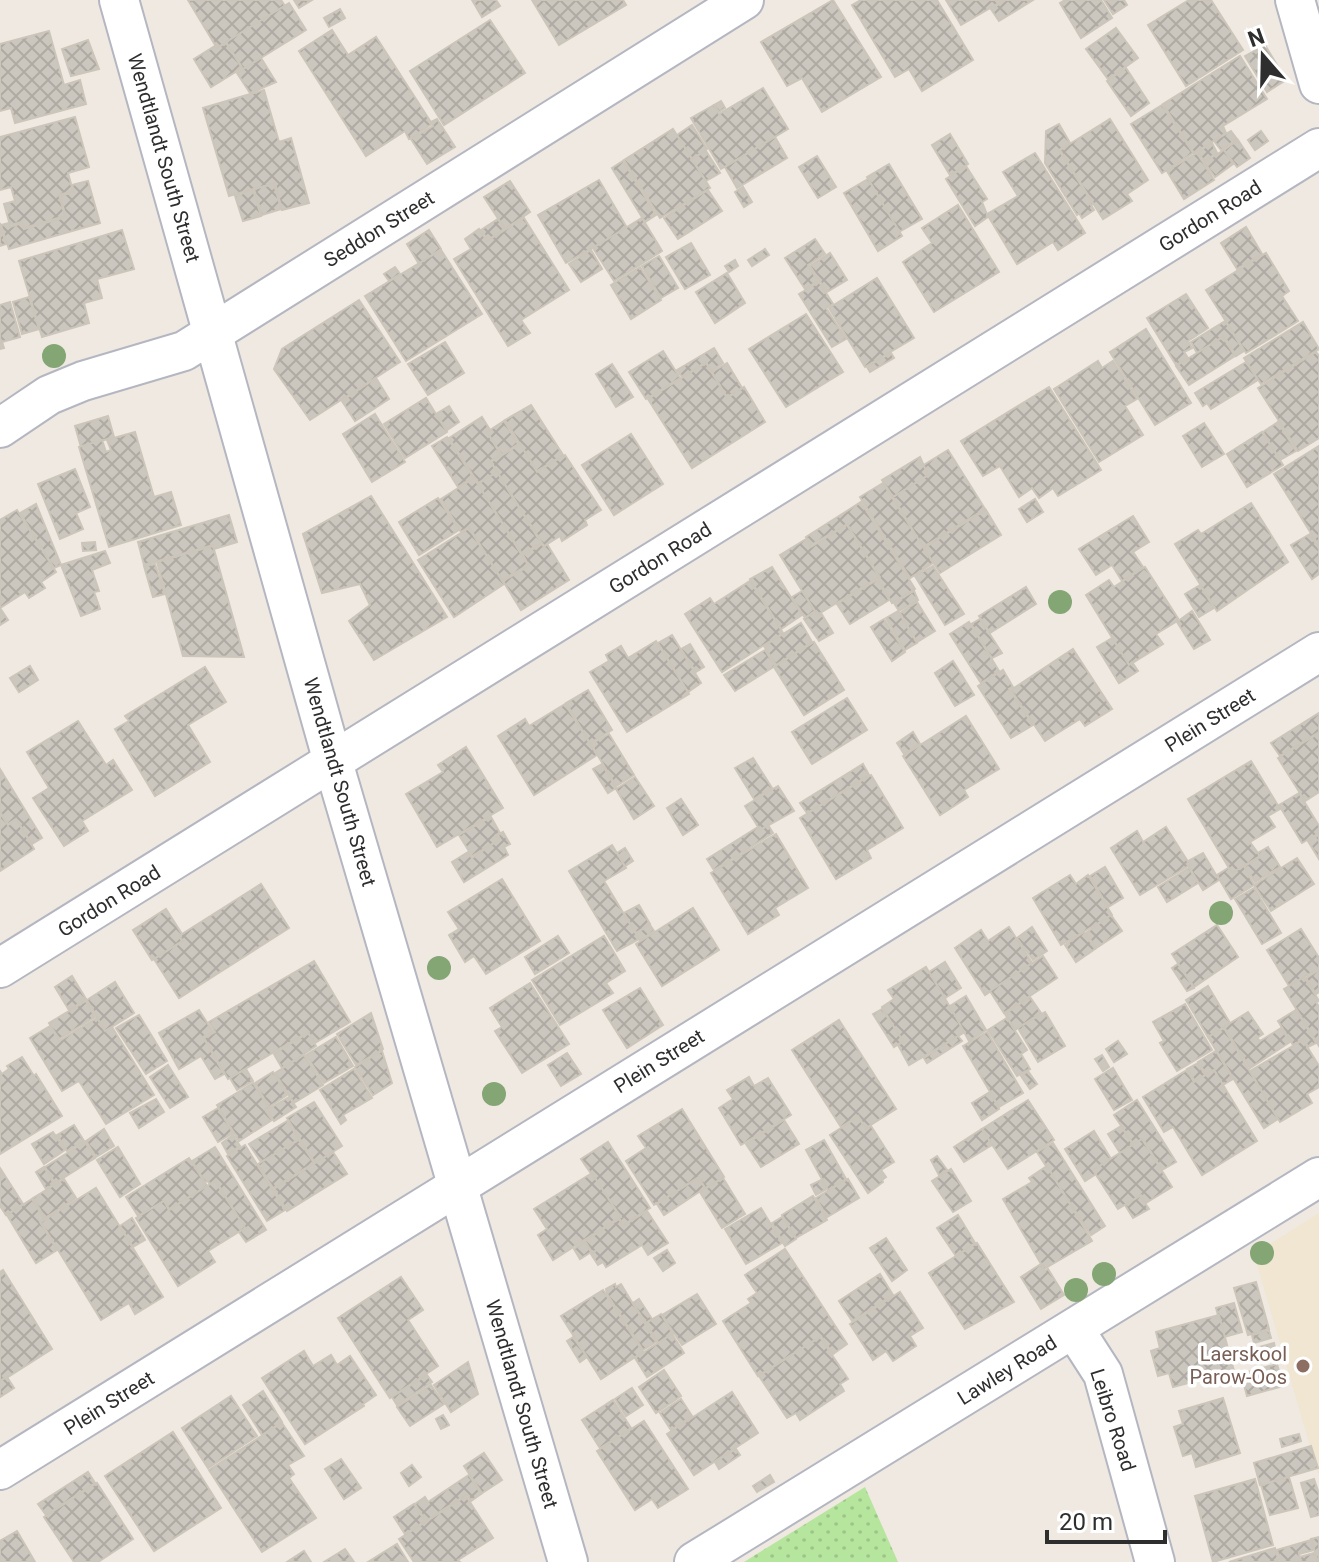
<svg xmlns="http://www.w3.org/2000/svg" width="1319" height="1562" viewBox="0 0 1319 1562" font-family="Roboto,sans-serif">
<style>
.education{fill:#f0e6d1}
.park{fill:url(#park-dots)}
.building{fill:url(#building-cross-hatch);stroke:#cbc5ba;stroke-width:2}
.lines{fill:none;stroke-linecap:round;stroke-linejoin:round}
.minor-casing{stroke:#b4b7c1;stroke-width:42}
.minor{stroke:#fff;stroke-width:38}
.tree{fill:#84a574}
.education-dot{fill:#8d6e63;stroke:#fff;stroke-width:3}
.labels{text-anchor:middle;stroke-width:7;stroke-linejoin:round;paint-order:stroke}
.street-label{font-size:20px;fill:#2e2e2e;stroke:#fff}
.education-label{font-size:20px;fill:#785e54;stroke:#fff;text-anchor:end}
</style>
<defs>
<pattern id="park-dots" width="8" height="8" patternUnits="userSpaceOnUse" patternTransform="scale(2)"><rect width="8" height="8" fill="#b6e59e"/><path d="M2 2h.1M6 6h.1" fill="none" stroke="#9dc588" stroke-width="1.8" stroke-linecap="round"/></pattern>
<pattern id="building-cross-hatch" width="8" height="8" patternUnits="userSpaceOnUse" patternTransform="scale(2)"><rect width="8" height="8" fill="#cbc7bf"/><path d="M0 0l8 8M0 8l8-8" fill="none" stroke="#afaba4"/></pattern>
</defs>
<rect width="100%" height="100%" fill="#efe9e1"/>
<path class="education" d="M 1319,1213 L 1319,1477 L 1254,1254 Z"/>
<path class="park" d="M 865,1487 L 898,1562 L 744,1562 Z"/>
<g class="building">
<path d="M 188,0 L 281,0 L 285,6 L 217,48 Z"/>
<path d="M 294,0 L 312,0 L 299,8 Z"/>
<path d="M 472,0 L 496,0 L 500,6 L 482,17 Z"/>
<path d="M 532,0 L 623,0 L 626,5 L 559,45 Z"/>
<path d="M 833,0 L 881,77 L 822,112 L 802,78 L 787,86 L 761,42 Z"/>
<path d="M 861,0 L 937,0 L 973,60 L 922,91 L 909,69 L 895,77 L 852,5 Z"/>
<path d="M 946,0 L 1004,0 L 961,25 Z"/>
<path d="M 1006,0 L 1033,0 L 999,21 L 991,9 Z"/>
<path d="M 1065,0 L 1101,0 L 1112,18 L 1081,38 L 1060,3 Z"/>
<path d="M 1104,0 L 1124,0 L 1127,5 L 1113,14 Z"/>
<path d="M 1189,0 L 1211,0 L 1243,50 L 1186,86 L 1148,25 Z"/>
<path d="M 289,3 L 306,30 L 243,69 L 226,42 Z"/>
<path d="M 340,9 L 345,18 L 329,27 L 324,18 Z"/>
<path d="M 490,20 L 525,73 L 444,125 L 410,71 Z"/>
<path d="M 1116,28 L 1138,58 L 1108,79 L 1086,49 Z"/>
<path d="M 332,30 L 348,55 L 376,37 L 432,124 L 409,139 L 405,131 L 366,156 L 299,51 Z"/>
<path d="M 49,31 L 64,85 L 80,80 L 86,104 L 15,123 L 11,108 L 0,111 L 0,44 Z"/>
<path d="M 88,40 L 99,69 L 71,76 L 62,49 Z"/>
<path d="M 226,43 L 242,68 L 211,87 L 194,59 L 215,46 L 216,48 Z"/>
<path d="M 1265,45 L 1286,80 L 1267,92 L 1245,56 Z"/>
<path d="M 1240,56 L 1267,99 L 1223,126 L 1226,133 L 1194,153 L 1163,104 Z"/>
<path d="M 261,58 L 276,82 L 250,93 L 237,73 Z"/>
<path d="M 1126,68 L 1149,103 L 1131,116 L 1107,81 Z"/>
<path d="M 763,88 L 788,129 L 721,169 L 691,118 L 714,105 L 719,114 Z"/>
<path d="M 264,90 L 279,142 L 291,138 L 309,203 L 282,210 L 275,183 L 229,196 L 203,108 Z"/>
<path d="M 721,101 L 725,108 L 719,112 L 714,105 Z"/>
<path d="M 1162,105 L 1193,153 L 1162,173 L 1131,124 Z"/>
<path d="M 75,117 L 89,167 L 68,173 L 73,191 L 59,195 L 65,216 L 24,228 L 22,222 L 10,225 L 4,204 L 15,201 L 11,187 L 0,190 L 0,137 Z"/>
<path d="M 437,119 L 455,147 L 427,164 L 411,139 L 433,126 L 431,122 Z"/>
<path d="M 1110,119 L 1148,180 L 1127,194 L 1132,201 L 1103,219 L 1060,150 Z"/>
<path d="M 1059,124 L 1070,143 L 1059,150 L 1093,204 L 1091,205 L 1094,210 L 1082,218 L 1079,213 L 1077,215 L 1045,163 L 1046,131 Z"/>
<path d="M 692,125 L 707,149 L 692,159 L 677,135 Z"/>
<path d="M 673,129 L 710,188 L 660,218 L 624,160 Z"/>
<path d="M 1231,131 L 1237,139 L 1221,150 L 1214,141 Z"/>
<path d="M 1261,131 L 1268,141 L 1255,150 L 1248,140 Z"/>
<path d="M 950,134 L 968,164 L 950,175 L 932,145 Z"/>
<path d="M 775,137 L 787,158 L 737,188 L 725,167 Z"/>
<path d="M 1238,140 L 1250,158 L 1237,167 L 1224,150 Z"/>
<path d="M 1212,143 L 1217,153 L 1204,161 L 1198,152 Z"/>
<path d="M 1224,150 L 1233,164 L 1215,177 L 1204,162 Z"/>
<path d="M 706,151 L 720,173 L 706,181 L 692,159 Z"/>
<path d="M 1035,153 L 1085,233 L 1058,250 L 1053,242 L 1017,264 L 987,214 L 1018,196 L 1003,172 Z"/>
<path d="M 1197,153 L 1214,180 L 1184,199 L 1167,171 Z"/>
<path d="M 817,156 L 836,187 L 818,198 L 799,167 Z"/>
<path d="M 623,161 L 656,215 L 645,222 L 612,168 Z"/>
<path d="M 889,164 L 922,219 L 899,232 L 867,177 Z"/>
<path d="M 966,166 L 987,199 L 982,202 L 988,217 L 975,226 L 946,179 Z"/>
<path d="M 868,179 L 902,236 L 878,251 L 844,193 Z"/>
<path d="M 599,180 L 627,228 L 566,263 L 538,215 Z"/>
<path d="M 88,181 L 100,223 L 9,249 L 1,225 L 9,223 L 10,227 L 22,223 L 24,229 L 66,217 L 60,196 L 74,192 L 72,185 Z"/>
<path d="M 510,181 L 530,212 L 505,229 L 484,197 Z"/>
<path d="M 274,184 L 281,209 L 262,215 L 254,189 Z"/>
<path d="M 743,187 L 752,202 L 744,207 L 735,192 Z"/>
<path d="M 253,190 L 261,216 L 243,221 L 235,196 Z"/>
<path d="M 708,190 L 722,211 L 678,239 L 664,218 Z"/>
<path d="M 958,205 L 999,272 L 934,312 L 903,262 L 932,243 L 922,228 Z"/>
<path d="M 524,218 L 569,290 L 521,320 L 530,333 L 508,346 L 454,259 L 471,249 L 465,239 L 479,229 L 487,241 Z"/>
<path d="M 642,218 L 662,251 L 614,281 L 593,248 Z"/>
<path d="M 498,219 L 504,229 L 488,240 L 481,230 Z"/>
<path d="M 0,223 L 6,244 L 0,246 Z"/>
<path d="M 1246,227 L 1262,254 L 1237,269 L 1221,243 Z"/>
<path d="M 122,230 L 134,269 L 97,279 L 102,298 L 84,303 L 89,323 L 42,337 L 19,261 Z"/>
<path d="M 429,230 L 441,249 L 419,264 L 407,244 Z"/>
<path d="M 815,239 L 825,254 L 808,265 L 818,281 L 805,289 L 785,258 Z"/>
<path d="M 691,243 L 710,275 L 685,289 L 666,257 Z"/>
<path d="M 765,249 L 769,255 L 752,266 L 748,260 Z"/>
<path d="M 441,250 L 482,314 L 406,361 L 365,296 Z"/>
<path d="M 591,250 L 602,269 L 581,282 L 569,264 Z"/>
<path d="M 830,253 L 847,280 L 827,292 L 810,266 Z"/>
<path d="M 1266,253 L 1289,291 L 1282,296 L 1298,321 L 1246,353 L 1206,290 Z"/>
<path d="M 659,256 L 678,288 L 661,298 L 642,266 Z"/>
<path d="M 735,260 L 738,266 L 729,272 L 725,266 Z"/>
<path d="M 395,267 L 400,274 L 389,281 L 384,274 Z"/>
<path d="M 640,267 L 661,300 L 631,319 L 611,285 Z"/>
<path d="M 727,273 L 745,303 L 715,323 L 696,292 Z"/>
<path d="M 877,278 L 914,338 L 865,367 L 829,308 Z"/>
<path d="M 819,282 L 833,304 L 826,308 L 846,339 L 832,347 L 799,294 Z"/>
<path d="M 1186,294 L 1208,328 L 1188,341 L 1192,348 L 1184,352 L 1188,358 L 1176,365 L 1147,318 Z"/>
<path d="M 29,297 L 39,329 L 22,334 L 13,302 Z"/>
<path d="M 359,300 L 400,362 L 310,420 L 274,369 L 282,349 Z"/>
<path d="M 10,302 L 20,337 L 2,342 L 4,348 L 0,349 L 0,305 Z"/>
<path d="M 806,314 L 843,372 L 786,407 L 749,349 Z"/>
<path d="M 1225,321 L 1244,351 L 1236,356 L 1224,336 L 1197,353 L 1191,342 Z"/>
<path d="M 1303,322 L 1319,349 L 1261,384 L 1244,358 Z"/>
<path d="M 1146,329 L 1191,403 L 1155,425 L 1110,352 Z"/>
<path d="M 1223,337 L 1235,356 L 1189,385 L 1176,366 Z"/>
<path d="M 445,342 L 464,373 L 428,395 L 408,364 Z"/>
<path d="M 714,348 L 723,363 L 711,371 L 706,362 L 682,377 L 677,370 Z"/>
<path d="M 663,351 L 680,378 L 646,399 L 629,372 Z"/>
<path d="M 1316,352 L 1319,356 L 1319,438 L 1298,451 L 1258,388 Z"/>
<path d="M 891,353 L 894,358 L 870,372 L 867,367 Z"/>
<path d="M 1098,361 L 1102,368 L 1113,361 L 1137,399 L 1125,406 L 1143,435 L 1099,462 L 1054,389 Z"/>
<path d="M 1246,362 L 1258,380 L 1211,409 L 1207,403 L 1203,406 L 1195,393 Z"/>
<path d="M 706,363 L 727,398 L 744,387 L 765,422 L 692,468 L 648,399 Z"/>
<path d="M 727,363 L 742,388 L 727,397 L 712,372 Z"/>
<path d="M 612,364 L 633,397 L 616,407 L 596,374 Z"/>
<path d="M 376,378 L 389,399 L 355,421 L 342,401 Z"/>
<path d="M 1049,387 L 1101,470 L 1058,496 L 1053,488 L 1039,498 L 1032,488 L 1019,497 L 1000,466 L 983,476 L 961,441 Z"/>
<path d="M 426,398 L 447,432 L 405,458 L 384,424 Z"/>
<path d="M 531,405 L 563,455 L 537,471 L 505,420 Z"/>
<path d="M 449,406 L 459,422 L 447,430 L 436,414 Z"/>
<path d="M 375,414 L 405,462 L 372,482 L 343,434 Z"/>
<path d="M 108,416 L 114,437 L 81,447 L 75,426 Z"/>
<path d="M 482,417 L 490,430 L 487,432 L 501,455 L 490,461 L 497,472 L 478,483 L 449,438 Z"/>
<path d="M 504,421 L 518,444 L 502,455 L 487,432 Z"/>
<path d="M 1278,422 L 1296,451 L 1280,460 L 1263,432 Z"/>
<path d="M 1204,423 L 1224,454 L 1202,467 L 1183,436 Z"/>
<path d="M 135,432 L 154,497 L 171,492 L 181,525 L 109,547 L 79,447 L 102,440 L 106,452 L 111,450 L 107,440 Z"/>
<path d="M 1262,432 L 1283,465 L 1247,487 L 1227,454 Z"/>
<path d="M 631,434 L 663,484 L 614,515 L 582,465 Z"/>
<path d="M 447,437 L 473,477 L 458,487 L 432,446 Z"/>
<path d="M 520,444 L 537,472 L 565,455 L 601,510 L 585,520 L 587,525 L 562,541 L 560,536 L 544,546 L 491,462 Z"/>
<path d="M 1319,446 L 1319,546 L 1274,474 Z"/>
<path d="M 948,450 L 985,509 L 923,547 L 893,497 L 928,475 L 922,466 Z"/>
<path d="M 920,457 L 928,475 L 893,497 L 882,480 Z"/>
<path d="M 75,469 L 90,507 L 76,513 L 83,529 L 60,539 L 38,484 Z"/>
<path d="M 497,472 L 541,543 L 522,554 L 478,484 Z"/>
<path d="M 474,478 L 528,565 L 502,580 L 469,527 L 461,532 L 441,499 Z"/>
<path d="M 883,483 L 933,563 L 910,578 L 860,497 Z"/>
<path d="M 371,496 L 447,617 L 374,660 L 349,621 L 370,605 L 360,584 L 322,593 L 303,534 Z"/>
<path d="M 438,498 L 459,530 L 419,555 L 399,522 Z"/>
<path d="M 1035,499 L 1043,512 L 1027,522 L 1019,509 Z"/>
<path d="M 861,502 L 915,589 L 892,603 L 878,579 L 880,577 L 847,524 L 811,545 L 806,537 Z"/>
<path d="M 1251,503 L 1288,562 L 1217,611 L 1175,544 L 1198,530 L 1201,534 Z"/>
<path d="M 36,504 L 61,565 L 54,568 L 20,513 Z"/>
<path d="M 17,510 L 56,572 L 41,582 L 45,588 L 29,598 L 25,592 L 0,608 L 0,520 Z"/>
<path d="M 986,510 L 1001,535 L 940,573 L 924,548 Z"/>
<path d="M 229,515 L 237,542 L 214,549 L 213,545 L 144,565 L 138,542 Z"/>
<path d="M 1133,516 L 1149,542 L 1133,552 L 1143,567 L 1122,581 L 1112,565 L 1096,575 L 1079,549 Z"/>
<path d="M 847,525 L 879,577 L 817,615 L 780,555 L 806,539 L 811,547 Z"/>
<path d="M 469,528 L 504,584 L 454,617 L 418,560 Z"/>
<path d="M 1310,534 L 1319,549 L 1319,574 L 1312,579 L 1291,545 Z"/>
<path d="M 95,542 L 96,550 L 83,551 L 82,543 Z"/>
<path d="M 542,544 L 544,547 L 547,544 L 569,580 L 521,610 L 503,581 L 529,566 L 523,555 Z"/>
<path d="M 213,546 L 244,657 L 183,656 L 157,562 Z"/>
<path d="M 105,551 L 110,563 L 92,570 L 99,591 L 94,592 L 100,609 L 81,616 L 61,565 Z"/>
<path d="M 155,564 L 165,594 L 153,597 L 144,566 Z"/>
<path d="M 933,566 L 964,614 L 945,625 L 915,576 Z"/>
<path d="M 772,567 L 802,615 L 781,629 L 750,579 Z"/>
<path d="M 1145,567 L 1179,620 L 1156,634 L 1163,644 L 1129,665 L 1086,595 L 1109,580 L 1114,587 Z"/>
<path d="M 877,580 L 889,600 L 850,624 L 837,604 Z"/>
<path d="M 750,581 L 783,633 L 722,672 L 685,614 L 710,598 L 714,604 Z"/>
<path d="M 1200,585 L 1214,608 L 1199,617 L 1185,594 Z"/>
<path d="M 1026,587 L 1036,604 L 990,633 L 979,616 Z"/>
<path d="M 802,591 L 815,611 L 805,618 L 792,597 Z"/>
<path d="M 914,591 L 918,600 L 899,611 L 894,603 Z"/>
<path d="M 917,602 L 935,631 L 917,642 L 900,613 Z"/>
<path d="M 0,608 L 8,620 L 0,625 Z"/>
<path d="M 898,611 L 917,643 L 905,650 L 886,618 Z"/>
<path d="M 1192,611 L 1210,640 L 1194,649 L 1177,622 Z"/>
<path d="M 814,612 L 817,616 L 821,613 L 833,633 L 819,641 L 804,619 Z"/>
<path d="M 884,619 L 905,652 L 892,661 L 871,627 Z"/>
<path d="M 980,619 L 1002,653 L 992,658 L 971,624 Z"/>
<path d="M 969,622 L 999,671 L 981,683 L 950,634 Z"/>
<path d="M 801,623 L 812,642 L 776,665 L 764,646 Z"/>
<path d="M 672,635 L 701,683 L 688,692 L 658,643 Z"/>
<path d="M 1112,638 L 1129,665 L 1132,662 L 1138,671 L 1119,683 L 1097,647 Z"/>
<path d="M 656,641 L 689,694 L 627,732 L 590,672 L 609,661 L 606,655 L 621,646 L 628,658 Z"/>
<path d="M 814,642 L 844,690 L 804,715 L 774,667 Z"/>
<path d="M 690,644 L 704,667 L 696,672 L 681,649 Z"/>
<path d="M 1073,649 L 1112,709 L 1085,726 L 1080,719 L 1045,741 L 1011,690 Z"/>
<path d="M 765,650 L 775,666 L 735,691 L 724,675 Z"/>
<path d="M 953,661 L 974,695 L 955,706 L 935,673 Z"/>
<path d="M 30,666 L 38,680 L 19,692 L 10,678 Z"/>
<path d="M 205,667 L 226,702 L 188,725 L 210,762 L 155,796 L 115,729 L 129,721 L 125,716 Z"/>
<path d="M 1003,670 L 1013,687 L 1009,689 L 1033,725 L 1011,738 L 978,686 Z"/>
<path d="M 588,690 L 612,730 L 590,743 L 566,703 Z"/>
<path d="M 847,698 L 867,730 L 812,764 L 792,732 Z"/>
<path d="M 565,704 L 597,755 L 534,795 L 498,736 L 525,719 L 529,726 Z"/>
<path d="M 1319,713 L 1319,732 L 1280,756 L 1271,743 Z"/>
<path d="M 966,716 L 999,769 L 964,790 L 968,797 L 940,815 L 903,756 Z"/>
<path d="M 78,721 L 106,765 L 113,760 L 132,790 L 82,821 L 88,831 L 64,846 L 33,798 L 49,788 L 27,752 Z"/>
<path d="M 913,732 L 920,744 L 904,754 L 897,743 Z"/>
<path d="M 1319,733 L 1319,792 L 1305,801 L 1278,758 Z"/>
<path d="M 609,734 L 634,775 L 616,786 L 591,744 Z"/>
<path d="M 466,747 L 503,808 L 437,847 L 406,794 L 443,772 L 438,765 Z"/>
<path d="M 753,758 L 772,788 L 754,799 L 735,768 Z"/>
<path d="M 1251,761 L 1280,809 L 1268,816 L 1275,827 L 1250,842 L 1260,856 L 1232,873 L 1188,799 Z"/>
<path d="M 602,764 L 616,788 L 608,793 L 593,769 Z"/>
<path d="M 863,764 L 869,775 L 807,813 L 800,803 Z"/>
<path d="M 0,769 L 42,838 L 32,844 L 16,819 L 8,824 L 0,812 Z"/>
<path d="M 871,775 L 903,828 L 867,850 L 871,858 L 836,879 L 800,818 Z"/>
<path d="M 635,777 L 654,806 L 634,819 L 616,789 Z"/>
<path d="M 778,786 L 794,811 L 760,830 L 745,806 Z"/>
<path d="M 1299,793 L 1319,826 L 1319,833 L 1302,843 L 1279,805 Z"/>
<path d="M 681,799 L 698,825 L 683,835 L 667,808 Z"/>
<path d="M 0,813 L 8,825 L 16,819 L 34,849 L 0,871 Z"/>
<path d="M 491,817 L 500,833 L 496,835 L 499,840 L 472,856 L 459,835 Z"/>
<path d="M 768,825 L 773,833 L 714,870 L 707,859 L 758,827 L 761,830 Z"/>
<path d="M 1166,827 L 1190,865 L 1140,895 L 1111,848 L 1137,831 L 1143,842 Z"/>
<path d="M 503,832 L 510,844 L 504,847 L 508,855 L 464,882 L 452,862 L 468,852 L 472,858 L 500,839 L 498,835 Z"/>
<path d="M 776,834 L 808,888 L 775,908 L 779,915 L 748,934 L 711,873 Z"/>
<path d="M 1319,835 L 1319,859 L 1308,841 Z"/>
<path d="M 612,845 L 626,868 L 604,881 L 639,939 L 617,951 L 569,871 Z"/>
<path d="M 1268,847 L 1280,867 L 1255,882 L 1245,866 L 1260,857 L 1258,853 Z"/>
<path d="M 625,848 L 633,861 L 625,866 L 617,853 Z"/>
<path d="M 1203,853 L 1219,880 L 1203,890 L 1189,867 L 1191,865 L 1188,861 Z"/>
<path d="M 1297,858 L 1314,884 L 1271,911 L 1254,885 Z"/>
<path d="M 1244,866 L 1254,885 L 1231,899 L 1217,875 L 1228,868 L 1232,873 Z"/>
<path d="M 1105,867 L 1123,898 L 1108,907 L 1090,876 Z"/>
<path d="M 1189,868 L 1198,883 L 1167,902 L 1158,887 Z"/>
<path d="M 1070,875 L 1076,884 L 1088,875 L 1112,915 L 1061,945 L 1033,898 Z"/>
<path d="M 502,879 L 540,941 L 486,974 L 474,956 L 465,962 L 449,935 L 459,929 L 448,912 Z"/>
<path d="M 261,884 L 289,928 L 179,998 L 154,959 L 183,941 L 179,936 Z"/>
<path d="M 1254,888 L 1281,933 L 1262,944 L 1235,899 Z"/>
<path d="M 639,905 L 650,924 L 636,933 L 624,913 Z"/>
<path d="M 693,908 L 719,950 L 662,986 L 636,944 Z"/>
<path d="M 166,909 L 182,934 L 179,936 L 182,941 L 152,960 L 133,930 Z"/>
<path d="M 1111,915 L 1122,931 L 1096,948 L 1086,933 Z"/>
<path d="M 650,925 L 654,931 L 640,940 L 636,933 Z"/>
<path d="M 1217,925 L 1238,957 L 1194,987 L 1172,954 Z"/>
<path d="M 1009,927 L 1032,963 L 985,995 L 955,948 L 981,930 L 988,941 Z"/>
<path d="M 1032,927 L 1047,951 L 1033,960 L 1017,938 Z"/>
<path d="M 1301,929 L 1319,958 L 1319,968 L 1289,986 L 1267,950 Z"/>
<path d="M 1084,932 L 1095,949 L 1076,962 L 1065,945 Z"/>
<path d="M 558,936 L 569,953 L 535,974 L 525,957 Z"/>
<path d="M 604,936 L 625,971 L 606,983 L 613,993 L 560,1025 L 532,980 Z"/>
<path d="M 1043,956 L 1057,978 L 1004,1013 L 990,991 Z"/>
<path d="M 314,961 L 350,1022 L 315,1043 L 308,1032 L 228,1079 L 204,1038 L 215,1032 L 209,1022 Z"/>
<path d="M 945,962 L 961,988 L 945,998 L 929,972 Z"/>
<path d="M 1178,964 L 1194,988 L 1187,991 L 1172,968 Z"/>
<path d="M 926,967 L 965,1032 L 909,1065 L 898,1045 L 903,1042 L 882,1007 L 894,999 L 888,990 Z"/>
<path d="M 1319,970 L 1319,992 L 1316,994 L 1306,978 Z"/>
<path d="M 72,976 L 86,999 L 69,1010 L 55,987 Z"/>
<path d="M 1304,977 L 1319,1001 L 1316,1002 L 1319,1007 L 1319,1046 L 1284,989 Z"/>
<path d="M 115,982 L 134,1013 L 105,1031 L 87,1000 Z"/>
<path d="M 530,983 L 569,1044 L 522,1073 L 495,1031 L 502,1027 L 490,1008 Z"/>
<path d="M 1208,986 L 1230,1023 L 1208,1037 L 1186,1000 Z"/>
<path d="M 640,988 L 663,1025 L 627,1048 L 603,1010 Z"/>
<path d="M 966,996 L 986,1030 L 969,1041 L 950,1006 Z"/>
<path d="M 1030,997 L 1041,1013 L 1015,1030 L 1005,1014 Z"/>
<path d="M 86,1001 L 95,1017 L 59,1039 L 49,1023 Z"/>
<path d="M 1185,1004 L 1212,1050 L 1177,1071 L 1160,1043 L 1164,1041 L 1153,1022 Z"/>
<path d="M 882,1009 L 903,1041 L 894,1047 L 873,1014 Z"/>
<path d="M 199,1010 L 213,1032 L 203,1037 L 224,1074 L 215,1079 L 201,1056 L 179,1069 L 159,1033 Z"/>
<path d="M 1296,1010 L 1316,1043 L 1308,1047 L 1304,1039 L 1293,1045 L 1278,1021 Z"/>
<path d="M 1045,1012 L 1065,1046 L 1038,1062 L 1018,1028 Z"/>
<path d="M 1248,1012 L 1263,1034 L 1257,1038 L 1260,1041 L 1281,1028 L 1290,1042 L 1250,1068 L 1224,1027 Z"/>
<path d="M 371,1013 L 383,1049 L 356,1065 L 337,1034 Z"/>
<path d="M 139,1015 L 167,1061 L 146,1074 L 116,1028 Z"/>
<path d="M 97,1018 L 105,1031 L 112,1027 L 154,1095 L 106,1124 L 79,1081 L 62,1091 L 30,1038 L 50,1026 L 59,1041 Z"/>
<path d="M 1007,1018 L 1027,1050 L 1021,1054 L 1030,1069 L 1017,1076 L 988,1030 Z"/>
<path d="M 839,1020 L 896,1109 L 866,1128 L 858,1116 L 841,1127 L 792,1050 Z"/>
<path d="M 1224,1028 L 1278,1119 L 1264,1128 L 1208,1037 Z"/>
<path d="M 987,1032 L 1023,1093 L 999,1107 L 963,1046 Z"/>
<path d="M 308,1033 L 316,1046 L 282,1068 L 274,1054 Z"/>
<path d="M 958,1036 L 962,1041 L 927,1063 L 924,1058 Z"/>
<path d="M 336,1037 L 353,1066 L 324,1083 L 306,1055 Z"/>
<path d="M 1303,1040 L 1319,1066 L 1319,1087 L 1307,1094 L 1312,1103 L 1280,1122 L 1250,1071 Z"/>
<path d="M 1118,1041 L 1127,1054 L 1114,1062 L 1106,1049 Z"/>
<path d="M 382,1051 L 392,1083 L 373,1095 L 355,1067 Z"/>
<path d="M 1216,1051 L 1233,1079 L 1223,1085 L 1214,1070 L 1206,1074 L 1198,1062 Z"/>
<path d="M 567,1053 L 581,1074 L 561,1086 L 548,1065 Z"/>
<path d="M 304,1055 L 323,1085 L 294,1103 L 275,1073 Z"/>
<path d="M 1102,1055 L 1109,1067 L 1103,1071 L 1095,1059 Z"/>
<path d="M 22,1057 L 34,1076 L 36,1074 L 62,1116 L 0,1154 L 0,1071 L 2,1074 L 9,1069 L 7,1066 Z"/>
<path d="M 1198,1063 L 1205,1075 L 1195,1081 L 1187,1069 Z"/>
<path d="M 168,1065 L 188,1097 L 170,1108 L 150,1077 Z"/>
<path d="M 1113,1068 L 1132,1100 L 1114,1110 L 1095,1079 Z"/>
<path d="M 246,1069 L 253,1081 L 237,1090 L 230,1078 Z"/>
<path d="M 354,1069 L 372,1098 L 343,1115 L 346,1120 L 341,1124 L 320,1090 Z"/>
<path d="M 1187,1070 L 1194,1082 L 1214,1070 L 1257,1141 L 1202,1175 L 1173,1127 L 1164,1132 L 1143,1097 Z"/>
<path d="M 1028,1071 L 1037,1084 L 1030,1089 L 1021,1076 Z"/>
<path d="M 273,1072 L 287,1095 L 269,1107 L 255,1083 Z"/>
<path d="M 749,1077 L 754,1086 L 768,1078 L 791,1115 L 741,1145 L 719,1108 L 733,1099 L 727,1090 Z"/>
<path d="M 253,1083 L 269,1108 L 265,1110 L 272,1120 L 239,1141 L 217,1105 Z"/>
<path d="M 990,1092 L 999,1109 L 982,1120 L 972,1103 Z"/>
<path d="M 289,1097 L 296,1107 L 274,1121 L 267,1110 Z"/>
<path d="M 156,1099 L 164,1112 L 139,1128 L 130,1113 Z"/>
<path d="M 1028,1100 L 1054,1140 L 1008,1169 L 982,1129 Z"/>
<path d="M 1137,1100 L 1176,1162 L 1162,1170 L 1143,1139 L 1134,1145 L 1114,1115 Z"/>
<path d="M 314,1102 L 342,1146 L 315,1163 L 287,1118 Z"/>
<path d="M 218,1108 L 233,1133 L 218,1142 L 203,1117 Z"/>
<path d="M 682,1109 L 724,1177 L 705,1188 L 699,1177 L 654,1205 L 626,1161 L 646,1148 L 638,1136 Z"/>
<path d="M 858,1117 L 866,1129 L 871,1126 L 894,1162 L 881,1170 L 886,1177 L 882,1180 L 883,1182 L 868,1193 L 830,1135 Z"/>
<path d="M 784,1120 L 799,1144 L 761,1167 L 746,1144 Z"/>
<path d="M 287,1121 L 299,1139 L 261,1162 L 249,1144 Z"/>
<path d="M 74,1125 L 84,1141 L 67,1151 L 57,1135 Z"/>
<path d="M 1121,1126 L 1133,1145 L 1120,1153 L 1108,1134 Z"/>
<path d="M 104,1129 L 114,1146 L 96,1157 L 86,1141 Z"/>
<path d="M 982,1129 L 992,1145 L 964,1162 L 954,1147 Z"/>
<path d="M 1094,1131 L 1111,1159 L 1093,1170 L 1096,1174 L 1085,1181 L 1065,1149 Z"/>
<path d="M 53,1132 L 65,1150 L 44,1164 L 32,1144 Z"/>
<path d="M 233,1135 L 240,1146 L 228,1154 L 222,1143 Z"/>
<path d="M 1142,1139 L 1172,1187 L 1146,1203 L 1141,1195 L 1118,1209 L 1093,1170 Z"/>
<path d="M 299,1140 L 314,1163 L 273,1188 L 258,1164 Z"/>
<path d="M 824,1140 L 846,1179 L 828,1190 L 806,1150 Z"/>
<path d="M 85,1142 L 95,1158 L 55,1183 L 45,1167 Z"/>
<path d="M 608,1142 L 650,1208 L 623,1225 L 619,1218 L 621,1217 L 581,1159 Z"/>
<path d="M 1053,1143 L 1105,1226 L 1091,1235 L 1037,1152 Z"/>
<path d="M 245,1145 L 285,1210 L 267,1221 L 227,1156 Z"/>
<path d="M 118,1147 L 140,1184 L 120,1197 L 97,1160 Z"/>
<path d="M 215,1147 L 266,1230 L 246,1242 L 239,1232 L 245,1228 L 216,1181 L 210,1185 L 208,1181 L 205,1182 L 192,1161 Z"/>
<path d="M 333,1152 L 347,1174 L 287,1211 L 274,1189 Z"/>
<path d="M 937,1156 L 947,1170 L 939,1175 L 931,1160 Z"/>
<path d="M 189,1158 L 207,1186 L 169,1209 L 164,1201 L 138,1216 L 126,1197 Z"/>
<path d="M 1047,1166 L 1092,1241 L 1044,1269 L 1003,1199 L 1032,1182 L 1029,1178 Z"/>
<path d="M 44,1167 L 54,1184 L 46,1189 L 36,1172 Z"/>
<path d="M 0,1168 L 23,1204 L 6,1215 L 0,1206 Z"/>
<path d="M 951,1169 L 971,1201 L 953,1212 L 932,1181 Z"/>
<path d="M 592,1173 L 620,1217 L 553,1260 L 538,1235 L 547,1229 L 534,1209 Z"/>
<path d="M 698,1178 L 705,1188 L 664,1215 L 657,1204 Z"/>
<path d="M 723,1178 L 745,1214 L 722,1228 L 700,1192 Z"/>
<path d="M 64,1179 L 76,1198 L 45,1218 L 33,1198 Z"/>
<path d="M 848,1179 L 859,1198 L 827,1217 L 816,1198 Z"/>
<path d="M 821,1180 L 827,1189 L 816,1195 L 811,1185 Z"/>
<path d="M 215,1181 L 245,1228 L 208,1251 L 215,1262 L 178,1286 L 136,1218 L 164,1201 L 169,1210 Z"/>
<path d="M 96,1188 L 163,1297 L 135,1314 L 129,1303 L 101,1320 L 41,1222 Z"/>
<path d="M 813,1196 L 827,1220 L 796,1238 L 782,1215 Z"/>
<path d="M 1140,1196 L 1149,1209 L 1133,1218 L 1125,1205 Z"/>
<path d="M 32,1199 L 44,1219 L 40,1222 L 57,1250 L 36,1263 L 7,1215 Z"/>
<path d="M 761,1208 L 782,1243 L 746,1264 L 725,1229 Z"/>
<path d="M 647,1211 L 668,1243 L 648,1255 L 642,1245 L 606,1267 L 603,1262 L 598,1265 L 591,1254 L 596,1251 L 592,1252 L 585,1241 L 619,1219 L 623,1226 Z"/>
<path d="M 958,1215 L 975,1243 L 956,1256 L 937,1228 Z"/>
<path d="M 782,1217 L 796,1239 L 785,1246 L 772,1223 Z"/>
<path d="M 132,1218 L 145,1240 L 133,1247 L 120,1226 Z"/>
<path d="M 886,1238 L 907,1270 L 892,1281 L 870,1248 Z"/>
<path d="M 584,1242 L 591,1252 L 580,1259 L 574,1249 Z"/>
<path d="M 977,1243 L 1014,1302 L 965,1329 L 929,1273 Z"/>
<path d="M 785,1249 L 847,1344 L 833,1354 L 821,1336 L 758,1376 L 723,1321 L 751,1303 L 748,1299 L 757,1293 L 745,1275 Z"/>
<path d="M 667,1250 L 675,1263 L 663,1271 L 654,1258 Z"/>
<path d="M 1041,1264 L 1045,1271 L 1048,1269 L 1064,1295 L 1041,1309 L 1021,1277 Z"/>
<path d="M 3,1270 L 52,1349 L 0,1382 L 0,1272 Z"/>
<path d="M 880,1274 L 893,1295 L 852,1321 L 839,1301 Z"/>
<path d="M 401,1277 L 423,1310 L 408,1320 L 438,1366 L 390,1398 L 338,1318 Z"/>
<path d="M 1256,1282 L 1269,1329 L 1248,1335 L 1234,1288 Z"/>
<path d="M 615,1284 L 616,1287 L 621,1284 L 656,1342 L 643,1350 L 607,1294 L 606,1289 Z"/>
<path d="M 603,1290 L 643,1352 L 601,1379 L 561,1316 Z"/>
<path d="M 900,1292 L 923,1328 L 910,1336 L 916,1346 L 893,1361 L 886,1351 L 873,1360 L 850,1324 Z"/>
<path d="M 697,1294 L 716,1324 L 682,1345 L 662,1315 Z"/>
<path d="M 639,1299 L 652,1319 L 646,1323 L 633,1303 Z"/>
<path d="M 1234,1303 L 1242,1332 L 1224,1337 L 1216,1308 Z"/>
<path d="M 661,1314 L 673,1334 L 658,1343 L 646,1323 Z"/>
<path d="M 1219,1315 L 1234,1371 L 1173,1387 L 1169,1373 L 1158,1376 L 1151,1351 L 1160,1348 L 1156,1332 Z"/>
<path d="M 1269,1331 L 1271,1338 L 1254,1343 L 1252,1335 Z"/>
<path d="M 672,1334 L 684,1353 L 647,1377 L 635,1358 Z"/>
<path d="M 573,1337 L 587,1357 L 580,1362 L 567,1341 Z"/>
<path d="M 820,1337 L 848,1379 L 840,1384 L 844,1391 L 800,1420 L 796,1413 L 787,1418 L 759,1376 Z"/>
<path d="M 1274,1343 L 1275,1348 L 1258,1353 L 1256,1348 Z"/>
<path d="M 1273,1350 L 1275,1358 L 1261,1362 L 1259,1354 Z"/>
<path d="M 304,1351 L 313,1366 L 331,1355 L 337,1365 L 350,1356 L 376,1395 L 363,1404 L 364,1406 L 305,1444 L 262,1378 Z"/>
<path d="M 468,1362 L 478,1394 L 451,1412 L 434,1385 Z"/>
<path d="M 1277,1364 L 1283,1386 L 1247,1396 L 1241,1374 Z"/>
<path d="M 664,1370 L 681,1396 L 656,1413 L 639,1387 Z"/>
<path d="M 427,1375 L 432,1382 L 397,1405 L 392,1397 Z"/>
<path d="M 7,1377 L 14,1388 L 0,1397 L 0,1381 Z"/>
<path d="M 431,1385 L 444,1404 L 410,1426 L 397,1407 Z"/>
<path d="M 632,1388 L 643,1405 L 626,1416 L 615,1399 Z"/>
<path d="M 263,1391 L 282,1422 L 262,1435 L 243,1405 Z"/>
<path d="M 732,1392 L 758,1433 L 694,1475 L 667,1434 Z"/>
<path d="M 231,1396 L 257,1436 L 208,1468 L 182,1428 Z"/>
<path d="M 1223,1398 L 1240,1453 L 1196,1467 L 1192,1453 L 1183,1456 L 1174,1427 L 1183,1424 L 1179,1411 Z"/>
<path d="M 681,1399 L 692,1416 L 671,1430 L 660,1413 Z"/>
<path d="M 613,1400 L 631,1428 L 600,1448 L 582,1420 Z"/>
<path d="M 443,1415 L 449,1425 L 441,1429 L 436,1419 Z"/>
<path d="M 644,1421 L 688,1489 L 658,1508 L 652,1499 L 635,1510 L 597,1451 Z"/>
<path d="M 282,1423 L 304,1456 L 288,1465 L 294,1474 L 289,1478 L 316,1518 L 262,1552 L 209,1470 Z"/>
<path d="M 173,1432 L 221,1508 L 154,1551 L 105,1476 Z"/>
<path d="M 1299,1434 L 1301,1441 L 1282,1447 L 1280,1439 Z"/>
<path d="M 1311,1446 L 1318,1468 L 1260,1485 L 1254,1463 Z"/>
<path d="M 736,1449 L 740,1455 L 719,1469 L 715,1462 Z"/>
<path d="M 484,1453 L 502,1480 L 482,1493 L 464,1466 Z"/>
<path d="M 341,1459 L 361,1488 L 344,1499 L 325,1469 Z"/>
<path d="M 412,1465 L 421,1477 L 409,1486 L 401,1473 Z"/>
<path d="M 88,1472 L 95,1483 L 46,1515 L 38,1504 Z"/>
<path d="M 469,1475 L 481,1494 L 471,1501 L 467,1494 L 426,1521 L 415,1504 L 425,1497 L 428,1502 Z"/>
<path d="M 770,1475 L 774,1482 L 757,1492 L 753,1486 Z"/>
<path d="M 1289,1477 L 1298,1508 L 1270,1515 L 1261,1485 Z"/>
<path d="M 1255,1479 L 1273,1545 L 1213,1562 L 1195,1496 Z"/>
<path d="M 1314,1479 L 1319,1494 L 1319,1515 L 1311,1517 L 1301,1483 Z"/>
<path d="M 97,1483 L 133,1539 L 98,1562 L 74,1562 L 44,1517 Z"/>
<path d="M 466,1496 L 493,1538 L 458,1560 L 460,1562 L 414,1562 L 399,1539 Z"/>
<path d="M 414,1504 L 425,1521 L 405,1534 L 394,1517 Z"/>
<path d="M 17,1531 L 35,1562 L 0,1562 L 0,1541 Z"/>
<path d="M 1319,1537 L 1319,1562 L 1318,1562 L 1311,1539 Z"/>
<path d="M 1311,1540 L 1314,1550 L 1299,1554 L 1301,1562 L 1281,1562 L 1277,1550 Z"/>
<path d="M 397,1544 L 408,1562 L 368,1562 Z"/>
<path d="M 1275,1548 L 1279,1562 L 1229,1562 Z"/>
<path d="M 345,1549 L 354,1562 L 324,1562 Z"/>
<path d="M 304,1551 L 311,1562 L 287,1562 Z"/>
<path d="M 1314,1553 L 1317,1562 L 1301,1562 L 1300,1557 Z"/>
</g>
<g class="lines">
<g class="minor-casing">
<g id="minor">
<path d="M 119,0 L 333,762 L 568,1562"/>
<path d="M 1295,0 L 1319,84"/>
<path d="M 0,428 L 49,395 L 83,381 L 184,351 L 744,0"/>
<path d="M 0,968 L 1319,148"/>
<path d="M 1074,1329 L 1103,1374 L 1155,1562"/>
<path d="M 0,1470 L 1319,652"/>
<path d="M 694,1562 L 1319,1177"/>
</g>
</g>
<use href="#minor" class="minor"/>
</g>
<g class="tree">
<circle cx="54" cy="356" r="12"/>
<circle cx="1060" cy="602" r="12"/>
<circle cx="1221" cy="913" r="12"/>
<circle cx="439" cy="968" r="12"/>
<circle cx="494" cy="1094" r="12"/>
<circle cx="1262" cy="1253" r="12"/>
<circle cx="1104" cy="1274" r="12"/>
<circle cx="1076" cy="1290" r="12"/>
</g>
<circle class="education-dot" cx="1303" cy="1366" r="8"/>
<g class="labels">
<g class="street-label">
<text transform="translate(164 158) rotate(74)" y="7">Wendtlandt South Street</text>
<text transform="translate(1210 216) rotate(-32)" y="7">Gordon Road</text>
<text transform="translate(379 229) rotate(-32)" y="7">Seddon Street</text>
<text transform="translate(660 558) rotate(-32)" y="7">Gordon Road</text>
<text transform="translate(1210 720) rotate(-32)" y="7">Plein Street</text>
<text transform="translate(340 782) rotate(74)" y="7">Wendtlandt South Street</text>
<text transform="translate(109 901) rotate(-32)" y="7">Gordon Road</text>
<text transform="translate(659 1061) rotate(-32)" y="7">Plein Street</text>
<text transform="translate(1007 1370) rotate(-32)" y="7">Lawley Road</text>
<text transform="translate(109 1403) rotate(-32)" y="7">Plein Street</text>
<text transform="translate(522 1404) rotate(74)" y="7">Wendtlandt South Street</text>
<text transform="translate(1113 1420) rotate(72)" y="7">Leibro Road</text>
</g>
<g class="education-label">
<text x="1287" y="1361">Laerskool<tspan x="1287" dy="23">Parow-Oos</tspan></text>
</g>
</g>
<g transform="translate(1263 56) rotate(340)" stroke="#ffffff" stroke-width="6" paint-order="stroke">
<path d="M0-6L14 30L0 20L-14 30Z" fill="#2e2e2e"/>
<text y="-12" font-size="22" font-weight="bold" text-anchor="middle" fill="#2e2e2e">N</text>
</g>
<path d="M1047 1530v12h118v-12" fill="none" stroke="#2e2e2e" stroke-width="4"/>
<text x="1059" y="1530" font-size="24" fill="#2e2e2e" stroke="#ffffff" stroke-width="6" paint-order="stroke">20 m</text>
</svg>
